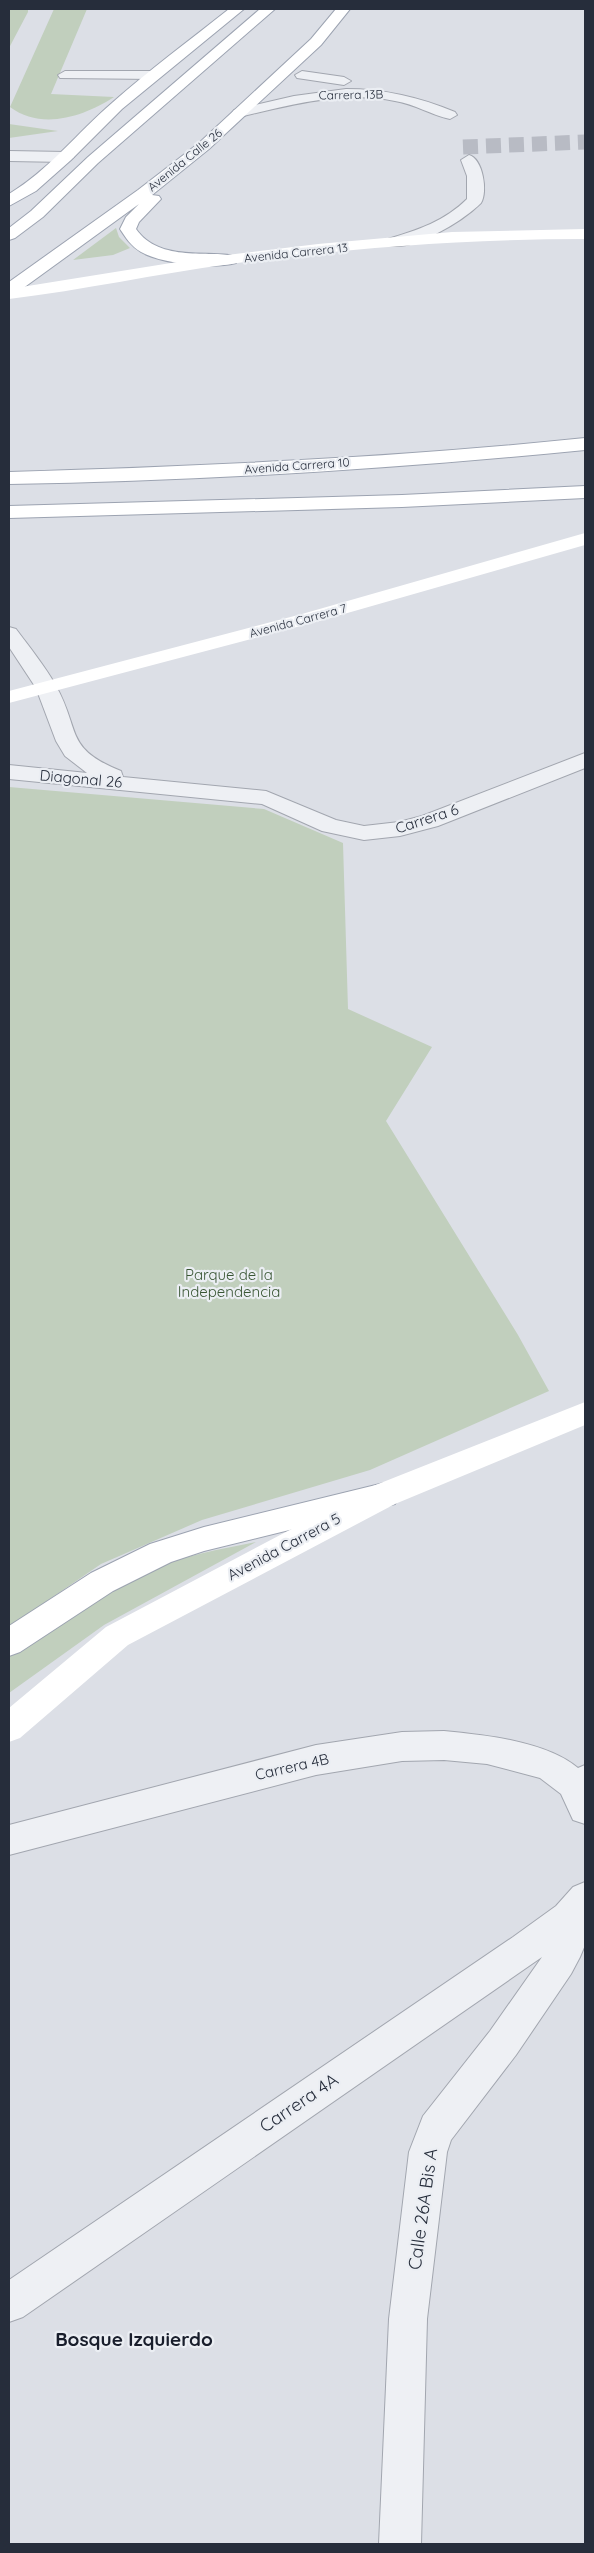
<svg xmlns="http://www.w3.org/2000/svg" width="594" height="2553" viewBox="0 0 594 2553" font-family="Quicksand,sans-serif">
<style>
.green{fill:#c1cfbd}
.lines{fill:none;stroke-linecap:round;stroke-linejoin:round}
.street-tunnel{stroke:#b8bbc4;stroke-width:15;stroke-dasharray:15 8;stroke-linecap:butt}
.street-casing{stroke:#a2a6af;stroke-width:2}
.primary-casing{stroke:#9ca3b1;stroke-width:2}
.street{fill:#eef0f4;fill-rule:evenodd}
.secondary{fill:#fff;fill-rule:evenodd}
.primary{fill:#fff;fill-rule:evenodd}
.labels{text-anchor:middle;stroke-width:4.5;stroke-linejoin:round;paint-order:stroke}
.far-street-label{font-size:12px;fill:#262d3b;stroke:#ebeef3}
.street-label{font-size:15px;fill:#262d3b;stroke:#ebeef3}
.park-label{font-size:15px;fill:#395634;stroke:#ebeef3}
.near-street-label{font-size:18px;fill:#262d3b;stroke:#ebeef3}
.near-neighbourhood-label{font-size:19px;font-weight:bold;fill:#191e2c;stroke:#ebeef3}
</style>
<rect width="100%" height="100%" fill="#dcdfe6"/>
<g class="green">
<path d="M 9,9 L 28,9 L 28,12 L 9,48 Z"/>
<path d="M 54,9 L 87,9 L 51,94 L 114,97 C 85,116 42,131 10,107 Z"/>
<path d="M 9,124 L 58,131 L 9,138 Z"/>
<path d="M 116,228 L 119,237 L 130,248 L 113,255 L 73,260 Z"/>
<path d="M 9,787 L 264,809 L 343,843 L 348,1009 L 432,1047 L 386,1121 L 518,1335 L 549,1391 L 370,1470 L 202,1520 L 101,1564 L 9,1627 Z"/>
<path d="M 256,1542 L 104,1625 L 9,1693 L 9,1652 C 50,1623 102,1591 148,1571 C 182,1556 220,1549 256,1542 Z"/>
</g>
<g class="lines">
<path class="street-tunnel" d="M 463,147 L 585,142"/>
<g class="street-casing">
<g id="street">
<path d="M 65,71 L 154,71 L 161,75 L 154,79 L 60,78 L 58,75 Z"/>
<path d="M 302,71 L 344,77 L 351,81 L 344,85 L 297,78 L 295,75 Z"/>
<path d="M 346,89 C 385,89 419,97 455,112 L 457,115 L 450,119 C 431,115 415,104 395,101 C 343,90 290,105 239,117 L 232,113 L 234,110 L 294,96 Z"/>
<path d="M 9,151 L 66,152 L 74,157 L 66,162 L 9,161 Z"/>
<path d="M 469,155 C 483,159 488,192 481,203 C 463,221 413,252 388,245 L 386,242 L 388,239 C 418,230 445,221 467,199 L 467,176 L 461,160 Z"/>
<path d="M 9,627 L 16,629 C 30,648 45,666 56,686 C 81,731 64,748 121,771 L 123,777 L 266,791 L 336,820 L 364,826 L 399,822 L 422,816 L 585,753 L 585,768 L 438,826 L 400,836 L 364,840 L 322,831 L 262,804 L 9,779 L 9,765 L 87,773 L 65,756 L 56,741 L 36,688 L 9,647 Z"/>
<path d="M 444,1731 C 485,1735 546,1741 578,1768 L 585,1765 L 585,1824 L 573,1820 L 561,1794 L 540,1778 L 487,1764 L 444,1760 L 402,1761 L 316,1775 L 9,1855 L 9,1825 L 316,1745 L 402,1732 Z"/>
<path d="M 585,1882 L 585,1945 L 580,1957 L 571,1974 L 516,2055 L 451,2140 L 447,2152 L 427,2319 L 421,2544 L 379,2544 L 389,2319 L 409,2152 L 423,2116 L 490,2031 L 542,1957 L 23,2317 L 9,2322 L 9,2280 L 513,1937 L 556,1906 L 573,1887 Z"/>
</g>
</g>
<g class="primary-casing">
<g id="primary">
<path d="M 229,9 L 244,9 L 122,109 L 71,160 L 36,191 L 9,206 L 9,194 C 49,170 77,133 112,103 C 149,70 190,40 229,9 Z"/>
<path d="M 260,9 L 275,9 L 98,163 L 43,217 L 15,238 L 9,240 L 9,228 L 31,211 L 88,157 Z"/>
<path d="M 336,9 L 350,9 L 321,45 L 209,149 L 152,195 L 159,196 L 161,199 L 139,222 L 136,229 C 163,268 228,245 238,260 L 236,263 C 212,269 162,264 141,252 C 131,246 126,238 120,229 L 126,217 L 139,204 L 15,294 L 9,295 L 9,282 L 138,190 L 199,143 L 311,39 Z"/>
<path d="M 585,438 L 585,450 C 394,469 201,481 9,484 L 9,472 C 201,466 393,458 585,438 Z"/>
<path d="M 585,486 L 585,498 L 402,507 L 9,518 L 9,506 L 402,495 Z"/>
<path d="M 384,1483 L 395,1486 L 399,1495 L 395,1504 L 204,1551 L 171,1562 L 113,1591 L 20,1652 L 9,1656 L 9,1626 L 91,1573 L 150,1544 L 204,1527 Z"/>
</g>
</g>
<use href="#street" class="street"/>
<g class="secondary">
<path d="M 585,229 L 585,239 C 466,239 348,248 230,264 C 156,274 83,290 9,299 L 9,289 L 202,258 L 318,244 L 452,232 Z"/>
<path d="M 585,533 L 585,545 L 316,622 L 9,703 L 9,691 L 302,614 Z"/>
<path d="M 585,1402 L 585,1425 L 395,1504 L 128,1645 L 20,1738 L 9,1742 L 9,1708 L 106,1627 L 373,1486 Z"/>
</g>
<use href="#primary" class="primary"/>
</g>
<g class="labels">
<g class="far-street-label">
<text transform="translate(351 95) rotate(-1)" y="4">Carrera 13B</text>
<text transform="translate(185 160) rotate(-39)" y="4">Avenida Calle 26</text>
<text transform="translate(296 253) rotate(-6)" y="4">Avenida Carrera 13</text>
<text transform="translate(297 466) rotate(-4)" y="4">Avenida Carrera 10</text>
<text transform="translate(298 621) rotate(-15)" y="4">Avenida Carrera 7</text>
</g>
<g class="street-label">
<text transform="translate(81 779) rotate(5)" y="5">Diagonal 26</text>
<text transform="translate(427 819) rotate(-18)" y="5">Carrera 6</text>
<text transform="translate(284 1547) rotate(-28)" y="5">Avenida Carrera 5</text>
<text transform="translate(292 1767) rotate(-13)" y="5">Carrera 4B</text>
</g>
<g class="park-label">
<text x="229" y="1280">Parque de la<tspan x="229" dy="17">Independencia</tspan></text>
</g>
<g class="near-street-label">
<text transform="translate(299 2103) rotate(-34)" y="6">Carrera 4A</text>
<text transform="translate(423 2209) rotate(-82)" y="6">Calle 26A Bis A</text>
</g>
<g class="near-neighbourhood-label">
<text x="134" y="2346">Bosque Izquierdo</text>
</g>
</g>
<rect width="594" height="2553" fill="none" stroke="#262d3b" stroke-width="20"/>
</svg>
